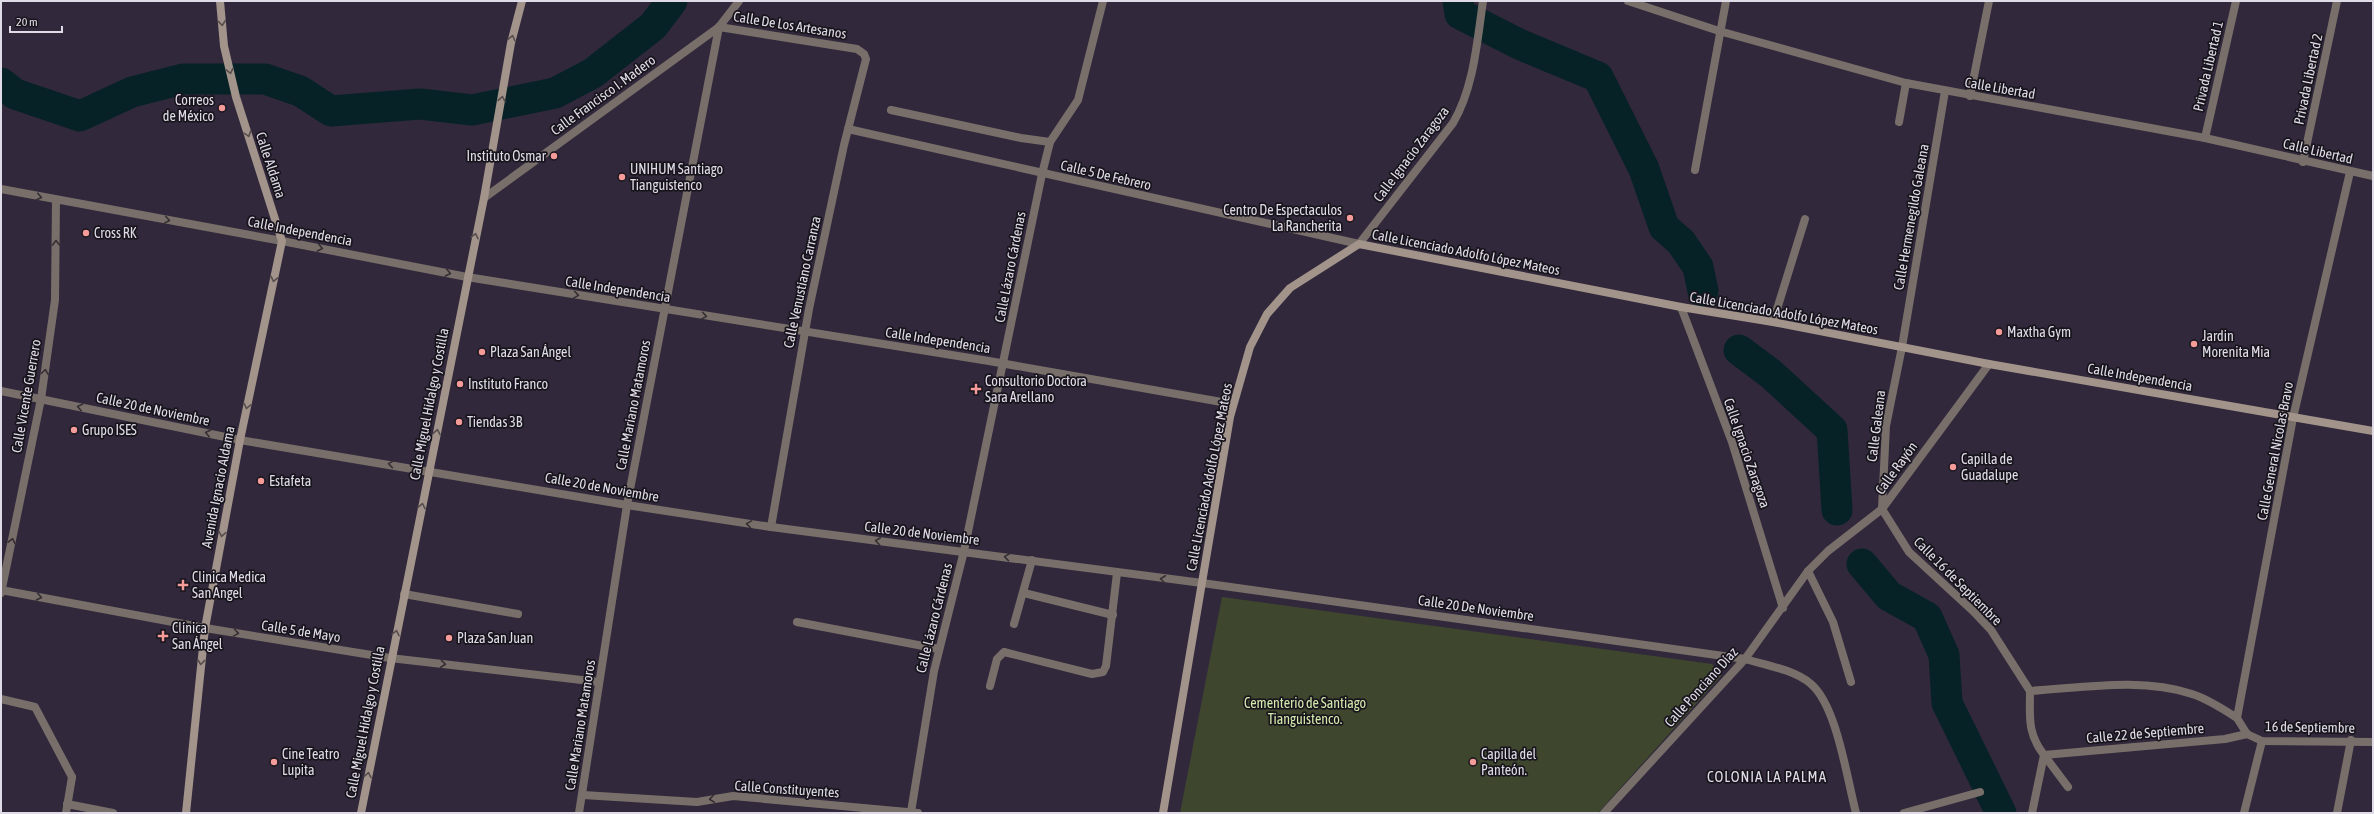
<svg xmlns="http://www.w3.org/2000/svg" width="2374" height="814" viewBox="0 0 2374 814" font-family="'Asap Condensed',sans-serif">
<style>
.green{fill:#3e472e}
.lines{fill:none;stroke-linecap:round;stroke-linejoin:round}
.river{stroke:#072226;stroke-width:31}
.service{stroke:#796f6a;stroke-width:8}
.pedestrian{stroke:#796f6a;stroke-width:8}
.minor{stroke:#796f6a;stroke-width:8}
.tertiary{stroke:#796f6a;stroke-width:8}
.secondary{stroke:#a3948b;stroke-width:8}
.oneway{stroke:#564e4e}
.oneway2{stroke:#342f33}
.poi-dot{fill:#f59b99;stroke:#17141c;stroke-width:1.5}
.labels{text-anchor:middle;stroke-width:3.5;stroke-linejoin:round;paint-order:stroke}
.street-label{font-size:14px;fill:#e0dce7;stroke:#17141c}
.poi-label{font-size:14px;fill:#e0dce7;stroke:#17141c;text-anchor:start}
.park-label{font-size:14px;fill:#d4ebad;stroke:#17141c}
.neighbourhood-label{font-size:15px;letter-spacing:1px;fill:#e0dce7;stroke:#17141c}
</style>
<rect width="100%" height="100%" fill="#31293b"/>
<path class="green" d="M 1222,597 L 1712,664 L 1722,675 L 1598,813 L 1180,813 Z"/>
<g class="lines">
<g class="river">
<path d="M 1458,1 L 1460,14 L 1519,44 L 1598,77 L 1644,169 L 1664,227 L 1681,242 L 1698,267 L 1703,291"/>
<path d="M 1,83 L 15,94 L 80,116 L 132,92 L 183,79 L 265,79 L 300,91 L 331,111 L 420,104 L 472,110 L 555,93 L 593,73 L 653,26 L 672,1"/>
<path d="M 1739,350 L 1771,374 L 1832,430 L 1837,510"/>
<path d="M 1862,564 L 1889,596 L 1927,617 L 1944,655 L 1947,703 L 2001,813"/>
</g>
<g class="service">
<path d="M 891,110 L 1021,138 L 1050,142"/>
<path d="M 1042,174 L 1050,142 L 1078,100 L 1103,1"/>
<path d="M 404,594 L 518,614"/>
</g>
<g class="pedestrian">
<path d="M 67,804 L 113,813"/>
<path d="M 66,813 L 72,777"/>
</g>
<g class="minor">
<path d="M 1628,1 L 1719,31 L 1906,83 L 2205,138 L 2373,176"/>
<path d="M 719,27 L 857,49 L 864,54 L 866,59 L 844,145 L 809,309 L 771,527"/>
<path d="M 1970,96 L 1989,1"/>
<path d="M 1899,122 L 1906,83"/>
<path d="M 848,129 L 1359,244"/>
<path d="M 2205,138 L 2236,1"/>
<path d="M 2303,162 L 2337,1"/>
<path d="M 1695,170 L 1726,1"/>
<path d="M 1,189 L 282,241"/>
<path d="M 484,198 L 719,27 L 739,1"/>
<path d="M 1681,307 L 1732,442 L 1783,608"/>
<path d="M 1773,322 L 1805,219"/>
<path d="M 1882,509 L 1886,426 L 1902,347 L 1945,91"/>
<path d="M 1882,509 L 1909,552 L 1973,611 L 1991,630 L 2030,691"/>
<path d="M 1808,571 L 1833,622 L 1851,682"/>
<path d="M 1202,583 L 1745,659 C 1766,665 1795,670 1811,684 C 1837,706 1847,779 1856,813"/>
<path d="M 1,593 L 41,399 L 55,300 L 56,200"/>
<path d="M 1024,593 L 1113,615"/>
<path d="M 797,622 L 939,649"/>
<path d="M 1014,624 L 1032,560"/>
<path d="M 390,658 L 599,682"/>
<path d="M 990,686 L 997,659 L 1004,652 L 1092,674 L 1103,672 L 1106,666 L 1117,573"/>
<path d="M 2030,691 C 2082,688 2141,677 2192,694 C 2208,699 2223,709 2237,718"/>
<path d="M 2030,691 C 2030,717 2027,733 2044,755 L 2032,813"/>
<path d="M 1,699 L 35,707 L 72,777"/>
<path d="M 2247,734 L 2237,718 L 2293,418 L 2350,172"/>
<path d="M 2247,734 L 2262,741 L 2373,742"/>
<path d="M 2044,755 L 2225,739 L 2247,734"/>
<path d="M 2044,755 L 2068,787"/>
<path d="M 583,795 L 697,802 L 733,796 L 918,813"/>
<path d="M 911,812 L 934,671 L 964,551 L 1042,174"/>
<path d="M 579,813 L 627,505 L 719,27"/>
<path d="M 1604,813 L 1745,659 L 1808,571 L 1828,551 L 1882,509 L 1989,364"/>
<path d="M 1904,813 L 1980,792"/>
<path d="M 2244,813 L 2262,741"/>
<path d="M 2337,813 L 2351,740"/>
</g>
<g class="tertiary">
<path d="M 282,241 L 467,277 L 989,361 L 1233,404"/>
<path d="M 1359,244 L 1453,123 C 1474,87 1477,42 1483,1"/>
<path d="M 1,391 L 240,440 L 627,505 L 771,527 L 1202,583"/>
<path d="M 1,590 L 205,628 L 390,658"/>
</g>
<g class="secondary">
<path d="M 186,813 L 205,628 L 240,440 L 282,241 L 236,97 L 224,46 L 220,1"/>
<path d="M 361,813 L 484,198 L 511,43 L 522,1"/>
<path d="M 1163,813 L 1230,417 L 1250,347 L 1267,314 L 1290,288 L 1359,244 L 1681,307 L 1773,322 L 1989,364 L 2373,431"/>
</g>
</g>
<defs><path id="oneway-chevron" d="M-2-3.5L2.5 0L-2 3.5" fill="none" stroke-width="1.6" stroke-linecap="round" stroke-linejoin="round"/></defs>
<g class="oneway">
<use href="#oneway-chevron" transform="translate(222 23) rotate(84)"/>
<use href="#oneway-chevron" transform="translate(512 38) rotate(-76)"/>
<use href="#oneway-chevron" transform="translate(230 71) rotate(77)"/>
<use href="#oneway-chevron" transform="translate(502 99) rotate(-80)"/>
<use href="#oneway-chevron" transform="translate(248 134) rotate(72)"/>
<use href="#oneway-chevron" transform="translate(475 236) rotate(-78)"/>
<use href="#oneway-chevron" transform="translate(274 279) rotate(102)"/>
<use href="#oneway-chevron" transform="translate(247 406) rotate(102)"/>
<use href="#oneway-chevron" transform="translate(437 432) rotate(-79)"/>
<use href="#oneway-chevron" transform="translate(422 506) rotate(-78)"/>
<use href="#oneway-chevron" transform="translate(222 534) rotate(101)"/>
<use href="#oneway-chevron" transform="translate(396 633) rotate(-78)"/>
<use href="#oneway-chevron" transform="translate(201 662) rotate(96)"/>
<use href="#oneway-chevron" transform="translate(368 775) rotate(-79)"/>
</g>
<g class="oneway2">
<use href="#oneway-chevron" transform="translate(39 197) rotate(12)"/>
<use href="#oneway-chevron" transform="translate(167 220) rotate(10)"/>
<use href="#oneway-chevron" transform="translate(56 243) rotate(-90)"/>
<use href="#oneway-chevron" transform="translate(320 248) rotate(11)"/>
<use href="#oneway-chevron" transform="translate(448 273) rotate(11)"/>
<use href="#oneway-chevron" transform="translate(576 295) rotate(9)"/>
<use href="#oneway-chevron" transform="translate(704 316) rotate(9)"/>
<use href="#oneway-chevron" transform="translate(45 372) rotate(-82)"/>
<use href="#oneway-chevron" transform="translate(80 407) rotate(-168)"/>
<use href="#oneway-chevron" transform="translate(208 433) rotate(-168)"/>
<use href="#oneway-chevron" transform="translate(391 464) rotate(-171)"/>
<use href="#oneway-chevron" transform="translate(749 524) rotate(-171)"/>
<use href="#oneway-chevron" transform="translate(12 541) rotate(-78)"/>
<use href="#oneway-chevron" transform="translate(878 541) rotate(-173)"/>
<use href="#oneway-chevron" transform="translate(1007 557) rotate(-172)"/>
<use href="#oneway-chevron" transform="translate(1163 579) rotate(-173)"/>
<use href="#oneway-chevron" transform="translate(39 597) rotate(11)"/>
<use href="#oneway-chevron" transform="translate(236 633) rotate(9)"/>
<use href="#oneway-chevron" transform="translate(443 664) rotate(6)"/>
<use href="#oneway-chevron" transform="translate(712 799) rotate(172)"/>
</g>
<g class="poi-dot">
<circle cx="222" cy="108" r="4"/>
<circle cx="554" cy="156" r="4"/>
<circle cx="622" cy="177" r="4"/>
<circle cx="1350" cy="218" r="4"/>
<circle cx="86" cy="233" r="4"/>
<circle cx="1999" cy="332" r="4"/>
<circle cx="2194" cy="344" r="4"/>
<circle cx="482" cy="352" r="4"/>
<circle cx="460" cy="384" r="4"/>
<path d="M974 383h4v4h4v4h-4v4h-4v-4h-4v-4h4z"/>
<circle cx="459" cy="422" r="4"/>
<circle cx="74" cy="430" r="4"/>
<circle cx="1953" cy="467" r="4"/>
<circle cx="261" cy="481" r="4"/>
<path d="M181 579h4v4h4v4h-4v4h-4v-4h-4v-4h4z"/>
<path d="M161 630h4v4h4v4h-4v4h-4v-4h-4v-4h4z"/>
<circle cx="449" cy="638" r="4"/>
<circle cx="274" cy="762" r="4"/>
<circle cx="1473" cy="762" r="4"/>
</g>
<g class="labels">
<g class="street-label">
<text transform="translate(790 25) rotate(9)" y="5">Calle De Los Artesanos</text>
<text transform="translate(2208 66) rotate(-77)" y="5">Privada Libertad 1</text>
<text transform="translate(2308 79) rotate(-78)" y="5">Privada Libertad 2</text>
<text transform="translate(2000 88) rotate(10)" y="5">Calle Libertad</text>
<text transform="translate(603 95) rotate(-36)" y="5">Calle Francisco I. Madero</text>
<text transform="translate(2318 151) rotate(13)" y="5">Calle Libertad</text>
<text transform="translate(1411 154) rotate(-53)" y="5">Calle Ignacio Zaragoza</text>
<text transform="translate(271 165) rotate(72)" y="5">Calle Aldama</text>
<text transform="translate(1106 175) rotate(13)" y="5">Calle 5 De Febrero</text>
<text transform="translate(1911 217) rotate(-80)" y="5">Calle Hermenegildo Galeana</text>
<text transform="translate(300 231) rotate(11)" y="5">Calle Independencia</text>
<text transform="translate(1466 252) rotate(11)" y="5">Calle Licenciado Adolfo López Mateos</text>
<text transform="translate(1010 267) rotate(-79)" y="5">Calle Lázaro Cárdenas</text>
<text transform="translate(802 282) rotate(-78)" y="5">Calle Venustiano Carranza</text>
<text transform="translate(618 289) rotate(9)" y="5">Calle Independencia</text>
<text transform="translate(1784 313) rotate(10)" y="5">Calle Licenciado Adolfo López Mateos</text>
<text transform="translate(938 340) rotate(9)" y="5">Calle Independencia</text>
<text transform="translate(2140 377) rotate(10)" y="5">Calle Independencia</text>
<text transform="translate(26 396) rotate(-80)" y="5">Calle Vicente Guerrero</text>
<text transform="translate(429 404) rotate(-79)" y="5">Calle Miguel Hidalgo y Costilla</text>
<text transform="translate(633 405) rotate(-79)" y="5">Calle Mariano Matamoros</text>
<text transform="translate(153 409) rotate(12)" y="5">Calle 20 de Noviembre</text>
<text transform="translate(1876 426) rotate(-83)" y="5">Calle Galeana</text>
<text transform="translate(2275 451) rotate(-79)" y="5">Calle General Nicolas Bravo</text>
<text transform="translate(1747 453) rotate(71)" y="5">Calle Ignacio Zaragoza</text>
<text transform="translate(1896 468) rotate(-54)" y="5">Calle Rayón</text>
<text transform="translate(1209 477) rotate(-79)" y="5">Calle Licenciado Adolfo López Mateos</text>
<text transform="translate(218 487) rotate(-79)" y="5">Avenida Ignacio Aldama</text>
<text transform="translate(602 487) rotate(10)" y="5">Calle 20 de Noviembre</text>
<text transform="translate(922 533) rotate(7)" y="5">Calle 20 de Noviembre</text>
<text transform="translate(1958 581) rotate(45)" y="5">Calle 16 de Septiembre</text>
<text transform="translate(1476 608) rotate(8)" y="5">Calle 20 De Noviembre</text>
<text transform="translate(934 618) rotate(-76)" y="5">Calle Lázaro Cárdenas</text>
<text transform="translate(301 631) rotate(9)" y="5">Calle 5 de Mayo</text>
<text transform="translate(1701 687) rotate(-48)" y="5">Calle Ponciano Díaz</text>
<text transform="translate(365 722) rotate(-79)" y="5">Calle Miguel Hidalgo y Costilla</text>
<text transform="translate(580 725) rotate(-81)" y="5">Calle Mariano Matamoros</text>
<text transform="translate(2310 727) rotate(1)" y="5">16 de Septiembre</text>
<text transform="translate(2145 733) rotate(-5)" y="5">Calle 22 de Septiembre</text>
<text transform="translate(787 789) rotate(4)" y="5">Calle Constituyentes</text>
</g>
<g class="poi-label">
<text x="214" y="105" text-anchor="end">Correos<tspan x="214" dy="16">de México</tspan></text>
<text x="546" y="161" text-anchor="end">Instituto Osmar</text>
<text x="630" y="174">UNIHUM Santiago<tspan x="630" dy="16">Tianguistenco</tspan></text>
<text x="1342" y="215" text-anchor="end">Centro De Espectaculos<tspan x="1342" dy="16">La Rancherita</tspan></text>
<text x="94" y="238">Cross RK</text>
<text x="2007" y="337">Maxtha Gym</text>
<text x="2202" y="341">Jardin<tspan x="2202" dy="16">Morenita Mia</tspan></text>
<text x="490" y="357">Plaza San Ángel</text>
<text x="985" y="386">Consultorio Doctora<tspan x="985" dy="16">Sara Arellano</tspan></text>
<text x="468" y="389">Instituto Franco</text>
<text x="467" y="427">Tiendas 3B</text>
<text x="82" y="435">Grupo ISES</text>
<text x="1961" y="464">Capilla de<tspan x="1961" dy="16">Guadalupe</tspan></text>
<text x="269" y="486">Estafeta</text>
<text x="192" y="582">Clinica Medica<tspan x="192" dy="16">San Angel</tspan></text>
<text x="172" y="633">Clínica<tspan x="172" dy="16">San Ángel</tspan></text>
<text x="457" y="643">Plaza San Juan</text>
<text x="282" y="759">Cine Teatro<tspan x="282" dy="16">Lupita</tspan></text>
<text x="1481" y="759">Capilla del<tspan x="1481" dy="16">Panteón.</tspan></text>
</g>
<g class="park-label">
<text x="1305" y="708">Cementerio de Santiago<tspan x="1305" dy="16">Tianguistenco.</tspan></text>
</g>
<g class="neighbourhood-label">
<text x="1767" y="782">COLONIA LA PALMA</text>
</g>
</g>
<rect width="2374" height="814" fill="none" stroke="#e0dce7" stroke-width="4"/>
<path d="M10 26v6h52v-6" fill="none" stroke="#e0dce7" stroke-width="2"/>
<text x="16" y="26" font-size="12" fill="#e0dce7" stroke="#17141c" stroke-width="3" paint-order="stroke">20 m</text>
</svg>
